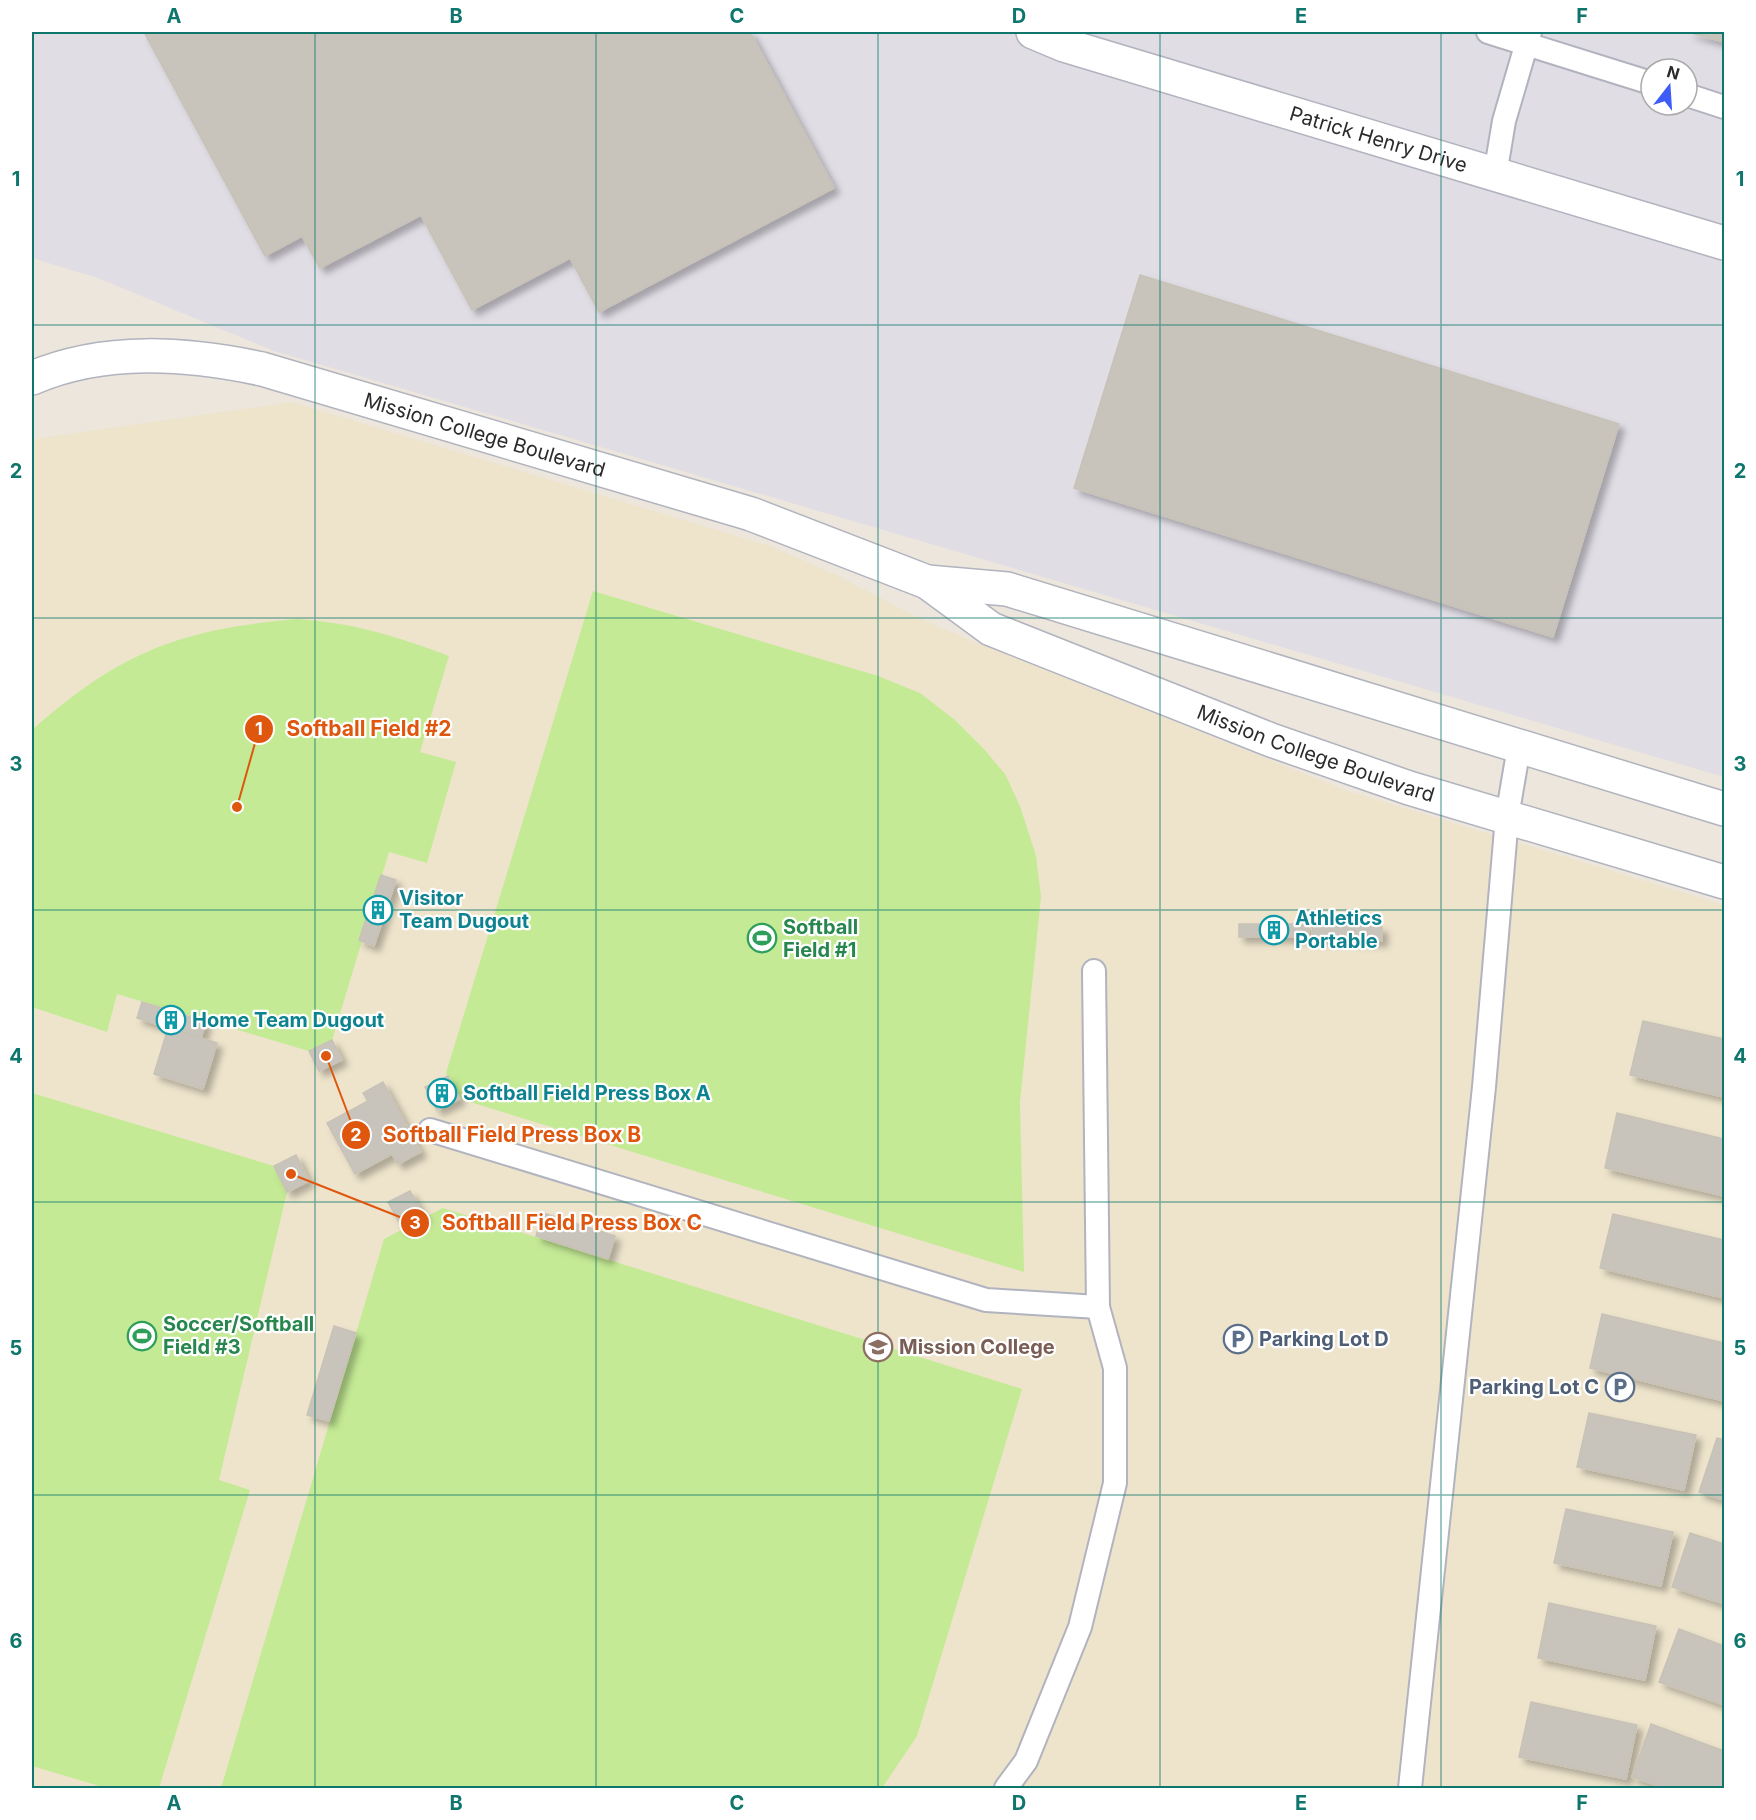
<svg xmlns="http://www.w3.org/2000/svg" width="1756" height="1820" viewBox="0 0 1756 1820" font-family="Inter,sans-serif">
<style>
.industrial{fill:#e0dde5;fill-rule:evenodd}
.education{fill:#eee4cc}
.pitch{fill:#c4ea95}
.building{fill:#c8c4bb;stroke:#c8c2b6;stroke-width:1.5;filter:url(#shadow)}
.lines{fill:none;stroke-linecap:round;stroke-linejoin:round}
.service-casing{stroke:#b1b3be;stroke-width:26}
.tertiary-casing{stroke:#b1b3be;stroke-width:36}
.service{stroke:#fff;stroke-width:22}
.tertiary{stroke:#fff;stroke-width:33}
.grid{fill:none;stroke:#0f766e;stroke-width:1.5;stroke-opacity:0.55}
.labels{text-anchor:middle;stroke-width:4.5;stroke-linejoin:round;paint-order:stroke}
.street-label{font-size:20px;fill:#2b2b2b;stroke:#fff}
.culture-label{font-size:20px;font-weight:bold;fill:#0d838f;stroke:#fff;text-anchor:start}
.leisure-label{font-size:20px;font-weight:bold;fill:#27864d;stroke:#fff;text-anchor:start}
.service-label{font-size:20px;font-weight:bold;fill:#4e5e75;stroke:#fff;text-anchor:start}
.education-label{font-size:20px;font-weight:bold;fill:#785e54;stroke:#fff;text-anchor:start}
.leader{fill:none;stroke:#df570e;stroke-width:2}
.callout-dot{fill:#df570e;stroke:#fff;stroke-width:2}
.mark-label{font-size:18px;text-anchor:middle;font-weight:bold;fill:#fff}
.callout-label{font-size:21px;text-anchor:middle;font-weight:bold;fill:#df570e;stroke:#fff;stroke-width:4.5;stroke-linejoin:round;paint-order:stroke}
.neatline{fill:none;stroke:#0f766e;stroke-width:2}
.grid-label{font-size:20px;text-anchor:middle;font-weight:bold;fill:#0f766e}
</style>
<defs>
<filter id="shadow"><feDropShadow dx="5.5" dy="5.5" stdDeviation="3" flood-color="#0004"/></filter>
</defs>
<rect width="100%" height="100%" fill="#ece6dd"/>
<path class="industrial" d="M 32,32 L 1724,32 L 1724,777 L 274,351 L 98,278 L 32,258 ZM 1651,69 L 1687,69 L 1687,105 L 1651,105 Z"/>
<path class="education" d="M 292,402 L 770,546 L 837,575 L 913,615 L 972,641 L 1345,790 L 1724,905 L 1724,1788 L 32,1788 L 32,445 L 39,438 Z"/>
<g class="pitch">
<path d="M 593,591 L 878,676 L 920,693 L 955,720 L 983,748 L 1005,774 L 1020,806 L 1036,856 L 1041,897 L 1020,1102 L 1024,1272 L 460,1099 L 446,1073 Z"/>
<path d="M 297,619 C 351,622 399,637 449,656 L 420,752 L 456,762 L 427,863 L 389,852 L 332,1040 L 309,1051 L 117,994 L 107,1032 L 32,1007 L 32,730 C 120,652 180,629 297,619 Z"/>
<path d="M 32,1093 L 274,1166 L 287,1192 L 219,1480 L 250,1490 L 159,1788 L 106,1788 L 32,1766 Z"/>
<path d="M 443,1208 L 1022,1389 L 917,1736 L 882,1788 L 221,1788 L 384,1239 Z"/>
</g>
<g class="building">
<path d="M 144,32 L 750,32 L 834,188 L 599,312 L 570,258 L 472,310 L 421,215 L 320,268 L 302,236 L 265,256 Z"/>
<path d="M 1688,32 L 1724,32 L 1724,42 Z"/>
<path d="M 1140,275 L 1619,424 L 1553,637 L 1074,488 Z"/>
<path d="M 381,875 L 396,880 L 374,946 L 359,940 Z"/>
<rect x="1239" y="924" width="70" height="13"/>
<path d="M 1313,924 L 1382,927 L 1382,941 L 1312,938 Z"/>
<path d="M 142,1002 L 206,1022 L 201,1038 L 137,1018 Z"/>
<path d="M 1643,1021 L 1724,1039 L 1724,1097 L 1630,1075 Z"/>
<path d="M 168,1028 L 217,1043 L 203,1089 L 154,1074 Z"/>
<path d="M 332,1040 L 342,1060 L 319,1071 L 309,1051 Z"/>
<path d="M 448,1076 L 460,1099 L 437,1110 L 425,1087 Z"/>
<path d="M 383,1082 L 421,1152 L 398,1164 L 392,1154 L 355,1174 L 327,1123 L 368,1101 L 363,1093 Z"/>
<path d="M 1617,1113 L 1724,1139 L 1724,1196 L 1605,1168 Z"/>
<path d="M 296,1155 L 309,1181 L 287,1192 L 274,1166 Z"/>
<path d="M 410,1191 L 425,1217 L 403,1229 L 388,1202 Z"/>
<path d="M 543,1213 L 615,1236 L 608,1259 L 536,1236 Z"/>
<path d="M 1613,1214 L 1724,1240 L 1724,1298 L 1600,1268 Z"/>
<path d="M 1602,1314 L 1724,1343 L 1724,1401 L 1590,1368 Z"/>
<path d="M 334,1326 L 356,1333 L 329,1421 L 307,1415 Z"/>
<path d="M 1589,1413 L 1696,1435 L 1684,1490 L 1577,1467 Z"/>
<path d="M 1717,1438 L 1724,1440 L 1724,1500 L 1699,1492 Z"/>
<path d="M 1566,1509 L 1673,1532 L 1661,1586 L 1554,1563 Z"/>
<path d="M 1690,1533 L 1724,1544 L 1724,1604 L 1672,1587 Z"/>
<path d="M 1549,1603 L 1656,1626 L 1645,1680 L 1538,1658 Z"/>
<path d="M 1679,1629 L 1724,1646 L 1724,1705 L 1659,1682 Z"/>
<path d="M 1531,1702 L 1637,1725 L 1626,1779 L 1519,1757 Z"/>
<path d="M 1651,1724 L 1724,1751 L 1724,1788 L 1664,1788 L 1632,1777 Z"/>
</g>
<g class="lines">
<g class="service-casing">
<g id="service">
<path d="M 1488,32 L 1651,83"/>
<path d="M 1687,95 L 1724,107"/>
<path d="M 1495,175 L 1504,121 L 1530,32"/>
<path d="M 430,1130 L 986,1300 L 1098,1307"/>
<path d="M 1006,1788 L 1026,1761 L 1080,1627 L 1115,1483 L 1115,1368 L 1098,1307 L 1094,971"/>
<path d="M 1410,1788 L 1484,1087 L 1507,817 L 1519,747"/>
</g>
</g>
<g class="tertiary-casing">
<g id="tertiary">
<path id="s1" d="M 1033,32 L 1064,45 L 1724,243"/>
<path id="s2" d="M 32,378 C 105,347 186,353 262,369 L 751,514 L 927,582 L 991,629 L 1271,740 L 1409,788 L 1724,882"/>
<path d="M 927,582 L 1007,589 L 1724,809"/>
</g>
</g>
<use href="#service" class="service"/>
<use href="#tertiary" class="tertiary"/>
</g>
<path class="grid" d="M 315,32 L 315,1788M 596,32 L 596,1788M 878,32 L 878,1788M 1160,32 L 1160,1788M 1441,32 L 1441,1788M 32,325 L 1724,325M 32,618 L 1724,618M 32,910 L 1724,910M 32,1202 L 1724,1202M 32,1495 L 1724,1495"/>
<defs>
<g id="building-ring" transform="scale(1.5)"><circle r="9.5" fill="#fff" stroke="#0f9aa8" stroke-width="1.5"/><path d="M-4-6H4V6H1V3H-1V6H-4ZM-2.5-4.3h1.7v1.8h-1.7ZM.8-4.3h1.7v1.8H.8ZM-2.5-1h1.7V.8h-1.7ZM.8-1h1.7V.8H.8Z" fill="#0f9aa8"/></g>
<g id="stadium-ring" transform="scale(1.5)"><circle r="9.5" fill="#fff" stroke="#2e9e5b" stroke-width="1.5"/><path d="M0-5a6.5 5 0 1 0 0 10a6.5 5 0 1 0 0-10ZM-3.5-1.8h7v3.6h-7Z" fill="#2e9e5b"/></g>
<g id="parking-ring" transform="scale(1.5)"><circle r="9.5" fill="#fff" stroke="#5c6f8a" stroke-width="1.5"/><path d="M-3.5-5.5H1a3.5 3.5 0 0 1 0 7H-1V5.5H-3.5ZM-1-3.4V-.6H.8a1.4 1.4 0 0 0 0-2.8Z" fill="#5c6f8a"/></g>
<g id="university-ring" transform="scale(1.5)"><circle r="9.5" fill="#fff" stroke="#8d6e63" stroke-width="1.5"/><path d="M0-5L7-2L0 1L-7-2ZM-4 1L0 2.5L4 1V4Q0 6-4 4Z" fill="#8d6e63"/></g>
</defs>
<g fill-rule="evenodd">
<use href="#building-ring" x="378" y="910"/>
<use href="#building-ring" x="1274" y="930"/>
<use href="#stadium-ring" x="762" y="938"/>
<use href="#building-ring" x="171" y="1020"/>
<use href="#building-ring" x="442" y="1093"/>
<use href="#stadium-ring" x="142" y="1336"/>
<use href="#parking-ring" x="1238" y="1339"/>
<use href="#university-ring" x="878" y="1347"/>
<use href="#parking-ring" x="1620" y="1387"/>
</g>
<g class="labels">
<g class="street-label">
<text dy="7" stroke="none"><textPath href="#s1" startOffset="362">Patrick Henry Drive</textPath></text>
<text dy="7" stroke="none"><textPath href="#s2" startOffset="466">Mission College Boulevard</textPath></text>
<text dy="7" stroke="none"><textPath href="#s2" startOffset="1360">Mission College Boulevard</textPath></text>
</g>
<g class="culture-label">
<text x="399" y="905">Visitor<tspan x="399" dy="23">Team Dugout</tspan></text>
<text x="1295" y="925">Athletics<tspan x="1295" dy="23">Portable</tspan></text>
<text x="192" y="1027">Home Team Dugout</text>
<text x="463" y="1100">Softball Field Press Box A</text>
</g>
<g class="leisure-label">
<text x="783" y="934">Softball<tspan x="783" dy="23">Field #1</tspan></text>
<text x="163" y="1331">Soccer/Softball<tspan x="163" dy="23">Field #3</tspan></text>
</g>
<g class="service-label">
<text x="1259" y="1346">Parking Lot D</text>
<text x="1599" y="1394" text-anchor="end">Parking Lot C</text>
</g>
<g class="education-label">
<text x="899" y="1354">Mission College</text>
</g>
</g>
<path class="leader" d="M237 807L259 729M326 1056L356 1135M291 1174L415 1223"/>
<g class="callout-dot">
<circle cx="237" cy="807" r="6"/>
<circle cx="326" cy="1056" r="6"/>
<circle cx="291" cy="1174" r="6"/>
<circle cx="259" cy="729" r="15"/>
<circle cx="356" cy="1135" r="15"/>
<circle cx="415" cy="1223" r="15"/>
</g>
<g class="mark-label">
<text x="259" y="735">1</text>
<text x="356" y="1141">2</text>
<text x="415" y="1229">3</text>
</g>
<g class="callout-label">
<text x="369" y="736">Softball Field #2</text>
<text x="512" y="1142">Softball Field Press Box B</text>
<text x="572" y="1230">Softball Field Press Box C</text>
</g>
<rect width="1756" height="1820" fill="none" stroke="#ffffff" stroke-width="66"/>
<g transform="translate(1669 87) rotate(17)"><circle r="28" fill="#ffffff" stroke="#aaaaaa" stroke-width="1.5"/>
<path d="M0-4.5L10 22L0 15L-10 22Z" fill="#3e5cf8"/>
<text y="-9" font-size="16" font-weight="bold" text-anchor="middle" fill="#2b2b2b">N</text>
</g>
<rect x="33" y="33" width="1690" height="1754" class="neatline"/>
<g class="grid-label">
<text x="174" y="23">A</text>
<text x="456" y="23">B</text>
<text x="737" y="23">C</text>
<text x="1019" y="23">D</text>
<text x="1301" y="23">E</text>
<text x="1582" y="23">F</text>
<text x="16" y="186">1</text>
<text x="1740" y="186">1</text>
<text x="16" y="478">2</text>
<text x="1740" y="478">2</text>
<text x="16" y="771">3</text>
<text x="1740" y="771">3</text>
<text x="16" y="1063">4</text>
<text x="1740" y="1063">4</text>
<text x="16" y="1355">5</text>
<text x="1740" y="1355">5</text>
<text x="16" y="1648">6</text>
<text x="1740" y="1648">6</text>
<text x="174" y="1810">A</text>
<text x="456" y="1810">B</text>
<text x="737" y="1810">C</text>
<text x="1019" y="1810">D</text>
<text x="1301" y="1810">E</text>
<text x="1582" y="1810">F</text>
</g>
</svg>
